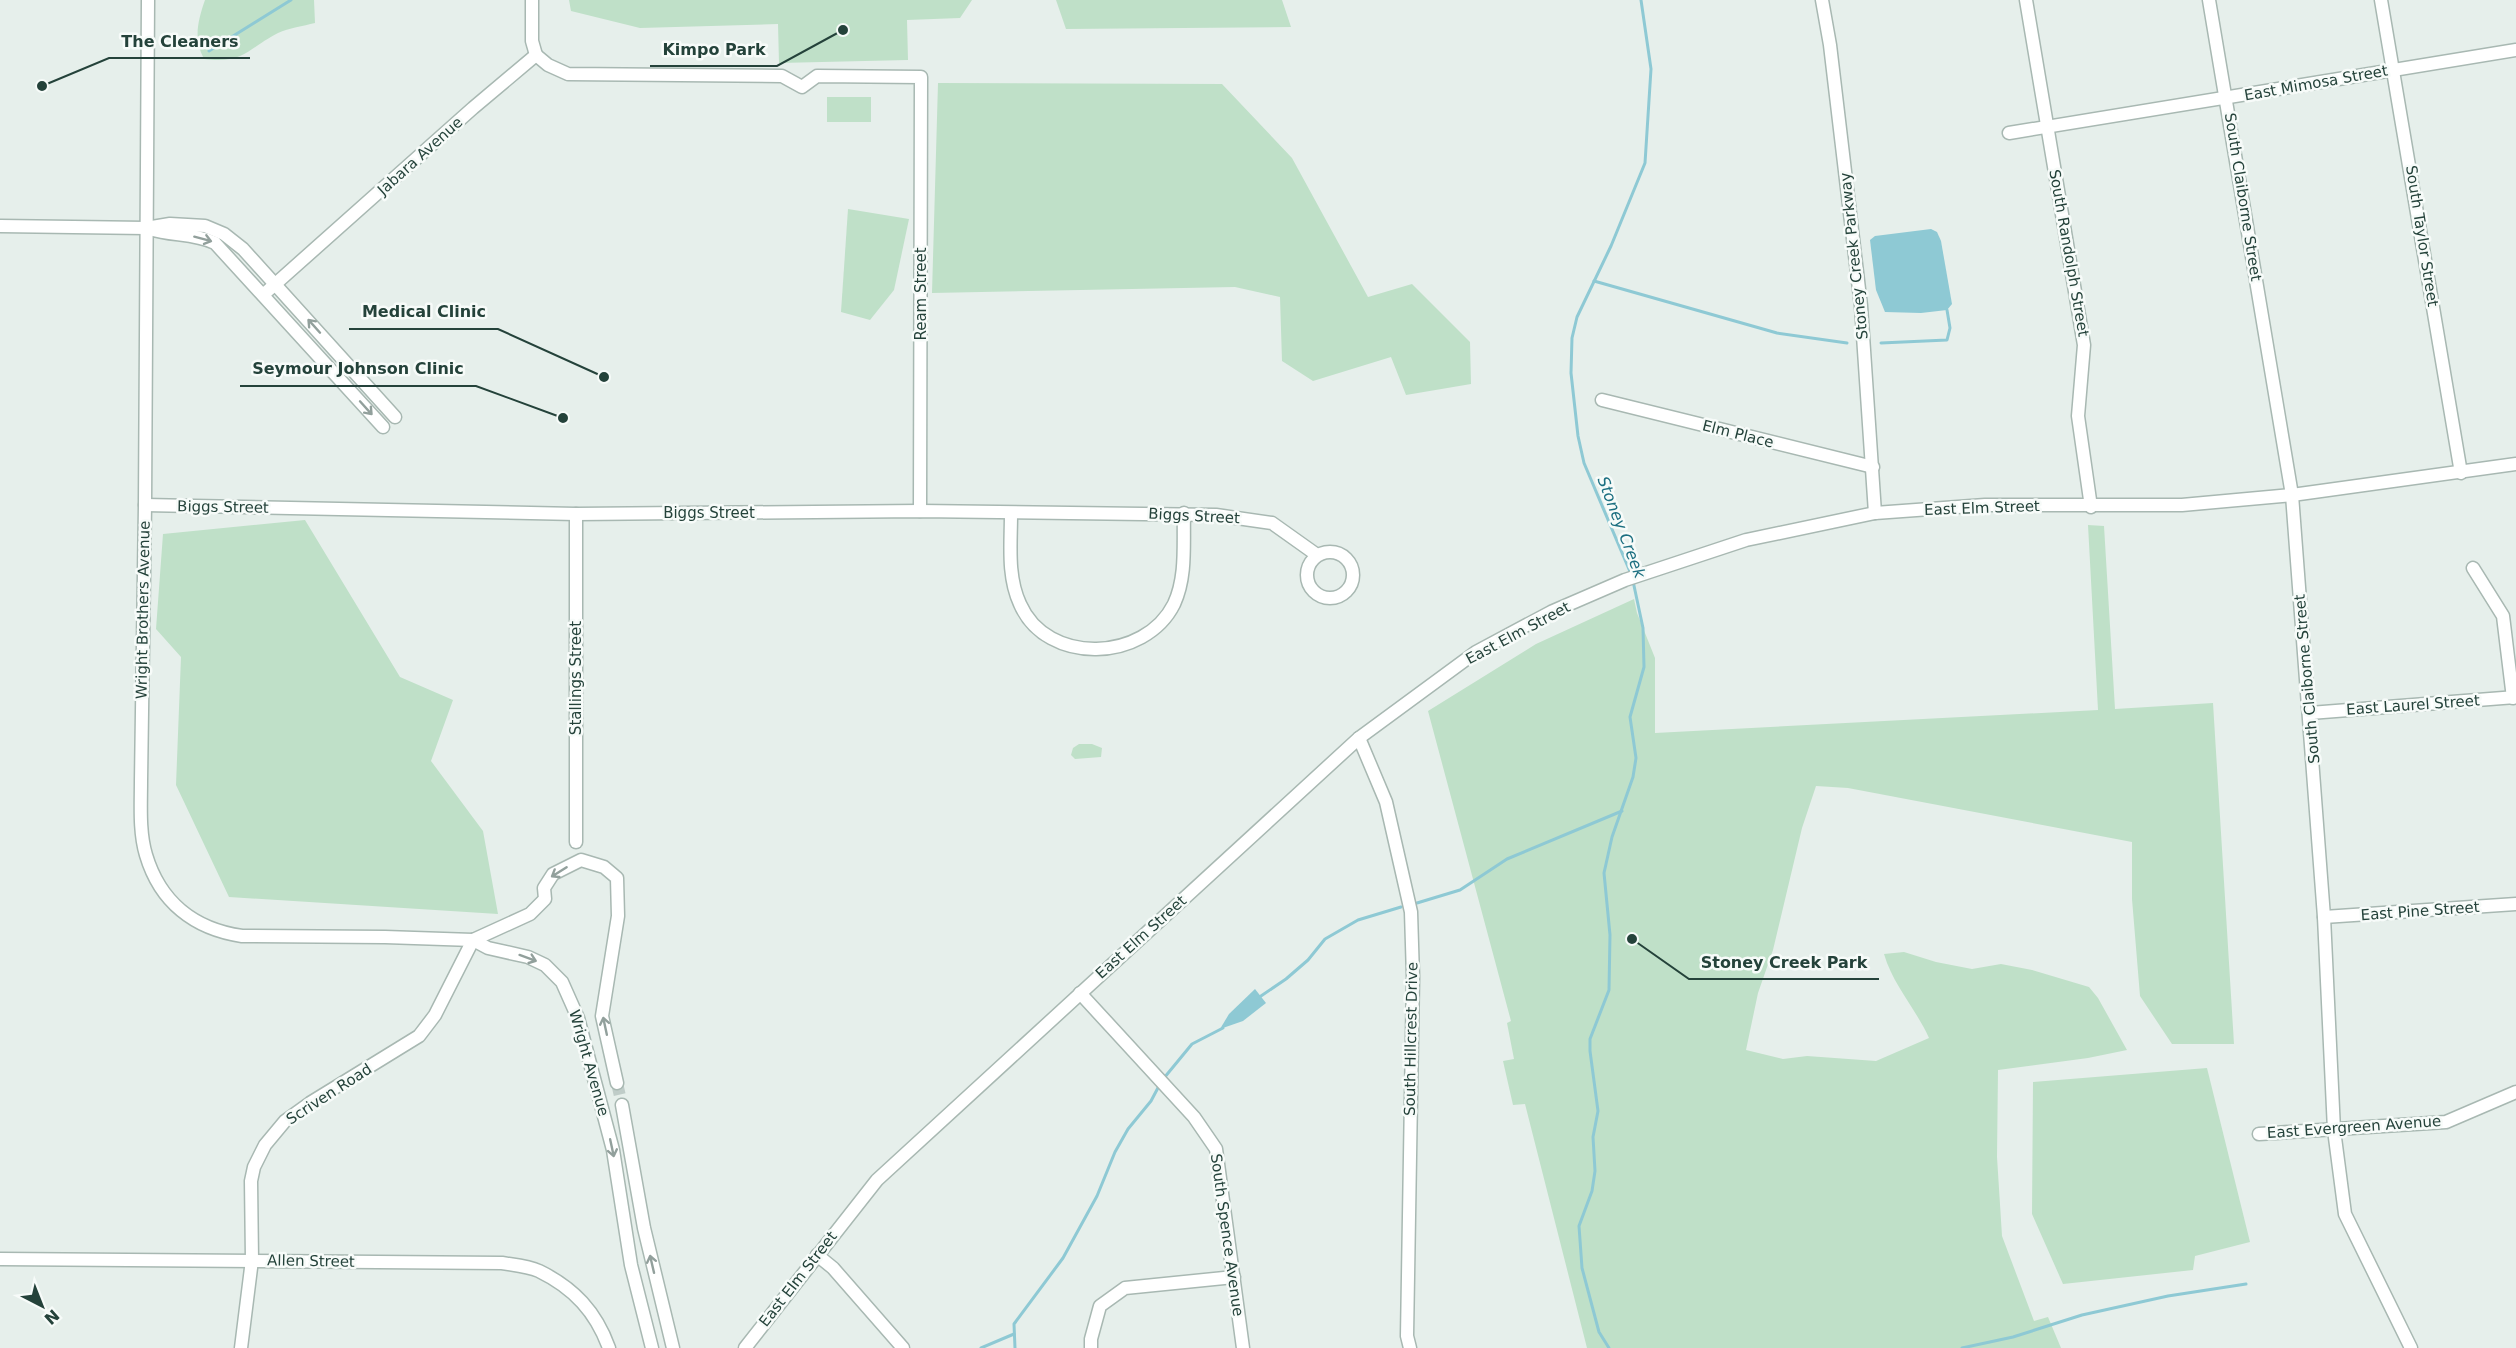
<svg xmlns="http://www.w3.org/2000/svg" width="2516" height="1348" viewBox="0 0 2516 1348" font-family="'DejaVu Sans',sans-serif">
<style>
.green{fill:#bfe0c8}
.water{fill:#8ec9d4}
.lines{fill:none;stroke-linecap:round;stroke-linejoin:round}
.stream{stroke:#8ec9d4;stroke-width:3}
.minor-tunnel{stroke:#bfccc8;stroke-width:12;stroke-dasharray:12 6;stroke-linecap:butt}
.minor-casing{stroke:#a8b8b2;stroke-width:15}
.minor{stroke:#fff;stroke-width:12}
.oneway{stroke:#92a09c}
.labels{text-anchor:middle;stroke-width:5;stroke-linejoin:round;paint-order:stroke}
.street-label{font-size:15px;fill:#24423a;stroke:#f7fbf9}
.water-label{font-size:16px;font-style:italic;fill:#1c6f80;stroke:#f7fbf9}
.leader{fill:none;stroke:#24423a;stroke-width:2}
.callout-dot{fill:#24423a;stroke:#f7fbf9;stroke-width:2}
.callout-label{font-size:16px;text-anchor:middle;font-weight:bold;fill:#24423a;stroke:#f7fbf9;stroke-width:5;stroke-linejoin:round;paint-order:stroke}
</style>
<rect width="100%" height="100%" fill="#e6efeb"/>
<g class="green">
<path d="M 205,0 L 314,0 L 315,23 C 303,26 289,28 278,33 C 247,49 244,64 204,59 C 193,39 198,20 205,0 Z"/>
<path d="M 569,0 L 972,0 L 960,18 L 907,20 L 908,60 L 779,63 L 778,24 L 640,28 L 571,11 Z"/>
<path d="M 1056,0 L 1282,0 L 1291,27 L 1066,29 Z"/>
<path d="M 938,83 L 1222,84 L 1292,158 L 1368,297 L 1412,284 L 1470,342 L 1471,384 L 1406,395 L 1391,357 L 1313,381 L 1282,361 L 1280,297 L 1235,287 L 932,293 Z"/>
<rect x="827" y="97" width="44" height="25"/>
<path d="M 848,209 L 909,219 L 894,290 L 870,320 L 841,312 Z"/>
<path d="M 305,520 L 400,677 L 453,700 L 431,761 L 483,831 L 498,914 L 229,897 L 176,785 L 181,657 L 156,629 L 163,534 Z"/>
<path d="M 2088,525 L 2104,526 L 2115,709 L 2213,703 L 2234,1044 L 2172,1044 L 2140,996 L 2132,899 L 2132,842 L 1848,788 L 1816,786 L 1802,828 L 1773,950 L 1758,993 L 1746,1050 L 1783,1059 L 1807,1056 L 1876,1061 L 1929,1038 C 1916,1009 1893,985 1884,954 L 1904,952 L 1936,962 L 1972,969 L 2001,964 L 2032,970 L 2089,987 L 2098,998 L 2127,1050 L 2088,1058 L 1998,1070 L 1997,1157 L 2002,1236 L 2034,1321 L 2048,1317 L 2061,1348 L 1587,1348 L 1525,1104 L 1513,1105 L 1503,1061 L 1514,1059 L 1507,1023 L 1511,1021 L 1428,711 L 1536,644 L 1634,599 L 1637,613 L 1655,658 L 1655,733 L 2098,710 Z"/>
<path d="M 1079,744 L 1092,744 L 1102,748 L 1101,757 L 1075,759 L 1071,755 L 1073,748 Z"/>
<path d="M 2207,1068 L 2250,1242 L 2195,1256 L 2193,1270 L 2063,1284 L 2032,1214 L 2033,1082 Z"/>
</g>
<g class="water">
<path d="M 1931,229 L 1937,232 L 1941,241 L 1952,304 L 1947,310 L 1921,313 L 1885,312 L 1876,290 L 1870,240 L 1875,236 Z"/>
<path d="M 1255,989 L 1266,1003 L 1243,1021 L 1220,1029 L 1229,1014 Z"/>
</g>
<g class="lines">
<g class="stream">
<path d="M 209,51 L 291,0"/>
<path d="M 1594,281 L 1777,333 L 1847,343"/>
<path d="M 1881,343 L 1947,340 L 1950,328 L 1947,310"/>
<path d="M 1631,574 L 1584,463 L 1578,436 L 1571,373 L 1572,338 L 1577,317 L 1611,246 L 1645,163 L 1651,69 L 1641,0"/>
<path d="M 1417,903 L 1460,890 L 1507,859 L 1622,811"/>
<path d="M 1258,998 L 1286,979 L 1308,960 L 1325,939 L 1358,920 L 1401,907"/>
<path d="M 1164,1078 L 1192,1044 L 1223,1028"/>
<path d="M 981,1348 L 1014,1334"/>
<path d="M 1015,1348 L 1014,1324 L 1063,1258 L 1097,1196 L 1115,1152 L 1128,1129 L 1151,1101 L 1160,1084"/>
<path d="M 1609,1348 L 1599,1332 L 1582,1268 L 1579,1226 L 1592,1191 L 1595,1171 L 1593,1137 L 1598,1111 L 1590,1051 L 1590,1039 L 1609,990 L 1610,935 L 1604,873 L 1612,837 L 1633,777 L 1636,758 L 1630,717 L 1644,667 L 1643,628 L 1633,581"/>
<path d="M 1962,1348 L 2013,1337 L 2082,1315 L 2168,1296 L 2246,1284"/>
</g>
<path class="minor-tunnel" d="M 617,1083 L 622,1105"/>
<g class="minor-casing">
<g id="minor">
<path d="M 148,0 L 145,505 L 141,781 C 141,805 139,832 146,855 C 160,902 194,929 242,936 L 385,937 L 473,940 L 488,948 L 528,957 L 545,965 L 562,982 L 578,1018 L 613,1150 L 631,1265 L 652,1348"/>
<path d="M 532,0 L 532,41 L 536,55"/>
<path d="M 1822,0 L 1830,45 L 1861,306 L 1875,513"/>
<path d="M 2026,0 L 2084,345 L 2078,416 L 2091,507"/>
<path d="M 2209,0 L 2292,495 L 2324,917 L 2334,1130 L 2345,1214 L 2411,1348"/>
<path d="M 2381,0 L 2461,473"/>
<path d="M 536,55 L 548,65 L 568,74 L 782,76 L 802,87 L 817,76 L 921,77 L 920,511"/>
<path d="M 2009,133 L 2516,50"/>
<path d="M 0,226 L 146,228 L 170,224 L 205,226 L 224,234 L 243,249 L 395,417"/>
<path d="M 150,229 C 172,236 194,233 215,243 L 383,427"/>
<path d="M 263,295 L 473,108 L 536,55"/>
<path d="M 1602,400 L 1873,467"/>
<path d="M 145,505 L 576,514 L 920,511 L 1216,515 L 1272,523 L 1317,555"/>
<path d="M 1011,514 C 1011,544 1007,576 1020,604 C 1047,666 1145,662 1174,604 C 1187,576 1183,543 1184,513"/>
<circle cx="1330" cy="575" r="23"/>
<path d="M 2473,568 L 2503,616 L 2513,698"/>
<path d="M 2310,713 L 2516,697"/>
<path d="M 1359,738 L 1386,802 L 1411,912 L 1413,977 L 1407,1336 L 1410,1348"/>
<path d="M 576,842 L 576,514"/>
<path d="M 2324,917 L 2516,904"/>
<path d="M 473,940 L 530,914 L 545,899 L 544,888 L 553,874 L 581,860 L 604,867 L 617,878 L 618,916 L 602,1016 L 617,1083"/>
<path d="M 1080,993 L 1194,1117 L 1216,1149 L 1243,1348"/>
<path d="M 622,1105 L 644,1228 L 673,1348"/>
<path d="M 2259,1134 L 2446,1122 L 2516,1092"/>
<path d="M 817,1255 L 833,1268 L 903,1348"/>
<path d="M 0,1259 L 502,1263 C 514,1265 528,1266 539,1271 C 574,1288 596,1312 609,1348"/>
<path d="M 241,1348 L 252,1260 L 251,1181 L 254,1167 L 265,1145 L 285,1121 L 310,1103 L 419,1036 L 435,1015 L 473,940"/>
<path d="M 745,1348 L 877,1180 L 1359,738 L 1476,652 L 1551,612 L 1625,580 L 1746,540 L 1875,513 L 1985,505 L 2182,505 L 2292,495 L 2516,464"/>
<path d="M 1091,1348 L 1091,1339 L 1100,1306 L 1125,1288 L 1234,1277"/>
</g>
</g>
<use href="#minor" class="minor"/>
</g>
<defs><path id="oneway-shaft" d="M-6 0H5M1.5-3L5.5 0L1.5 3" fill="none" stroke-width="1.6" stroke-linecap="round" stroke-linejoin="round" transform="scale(1.5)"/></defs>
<g class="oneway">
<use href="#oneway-shaft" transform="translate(203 239) rotate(15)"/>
<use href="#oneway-shaft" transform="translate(314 326) rotate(-132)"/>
<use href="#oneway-shaft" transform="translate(366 408) rotate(48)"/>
<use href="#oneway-shaft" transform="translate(559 872) rotate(148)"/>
<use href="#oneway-shaft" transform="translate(528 958) rotate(20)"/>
<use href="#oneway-shaft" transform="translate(605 1026) rotate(-102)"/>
<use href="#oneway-shaft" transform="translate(612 1148) rotate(78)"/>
<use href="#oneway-shaft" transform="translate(652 1264) rotate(-103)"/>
</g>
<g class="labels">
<g class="street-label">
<text transform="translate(2316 83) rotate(-10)" y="5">East Mimosa Street</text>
<text transform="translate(420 156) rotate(-42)" y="5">Jabara Avenue</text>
<text transform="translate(2243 197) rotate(81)" y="5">South Claiborne Street</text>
<text transform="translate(2422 236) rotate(81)" y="5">South Taylor Street</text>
<text transform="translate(2069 253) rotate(80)" y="5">South Randolph Street</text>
<text transform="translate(1854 256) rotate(-96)" y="5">Stoney Creek Parkway</text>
<text transform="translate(921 294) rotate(-90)" y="5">Ream Street</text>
<text transform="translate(1738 434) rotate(14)" y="5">Elm Place</text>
<text transform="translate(223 507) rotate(1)" y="5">Biggs Street</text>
<text transform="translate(1982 508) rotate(-2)" y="5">East Elm Street</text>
<text x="709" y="518">Biggs Street</text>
<text transform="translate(1194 516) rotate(3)" y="5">Biggs Street</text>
<text transform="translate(143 610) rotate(-89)" y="5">Wright Brothers Avenue</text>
<text transform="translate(1518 633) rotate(-28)" y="5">East Elm Street</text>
<text transform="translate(576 678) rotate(-90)" y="5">Stallings Street</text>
<text transform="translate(2307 679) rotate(-95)" y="5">South Claiborne Street</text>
<text transform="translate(2413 705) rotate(-4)" y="5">East Laurel Street</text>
<text transform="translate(2420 911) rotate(-4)" y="5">East Pine Street</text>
<text transform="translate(1141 937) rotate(-42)" y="5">East Elm Street</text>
<text transform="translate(1411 1039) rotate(-89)" y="5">South Hillcrest Drive</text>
<text transform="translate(589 1063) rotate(74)" y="5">Wright Avenue</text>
<text transform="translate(329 1094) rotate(-33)" y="5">Scriven Road</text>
<text transform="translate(2354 1127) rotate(-4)" y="5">East Evergreen Avenue</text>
<text transform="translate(1227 1235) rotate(82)" y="5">South Spence Avenue</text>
<text transform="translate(311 1261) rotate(1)" y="5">Allen Street</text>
<text transform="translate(798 1279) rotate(-52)" y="5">East Elm Street</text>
</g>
<g class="water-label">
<text transform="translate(1622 527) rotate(69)" y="6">Stoney Creek</text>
</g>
</g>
<path class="leader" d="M42 86L109 58H250M843 30L777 66H650M604 377L498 329H349M563 418L476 386H240M1632 939L1689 979H1879"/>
<g class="callout-dot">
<circle cx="42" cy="86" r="6"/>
<circle cx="843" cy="30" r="6"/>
<circle cx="604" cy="377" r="6"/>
<circle cx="563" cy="418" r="6"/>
<circle cx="1632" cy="939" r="6"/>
</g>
<g class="callout-label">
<text x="180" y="47">The Cleaners</text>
<text x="714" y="55">Kimpo Park</text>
<text x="424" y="317">Medical Clinic</text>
<text x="358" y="374">Seymour Johnson Clinic</text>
<text x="1784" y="968">Stoney Creek Park</text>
</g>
<g transform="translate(42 1306) rotate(138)" stroke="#f7fbf9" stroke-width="4.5" paint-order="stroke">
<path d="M0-4.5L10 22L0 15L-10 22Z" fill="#24423a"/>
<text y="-9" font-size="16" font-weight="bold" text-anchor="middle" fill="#24423a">N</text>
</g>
</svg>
